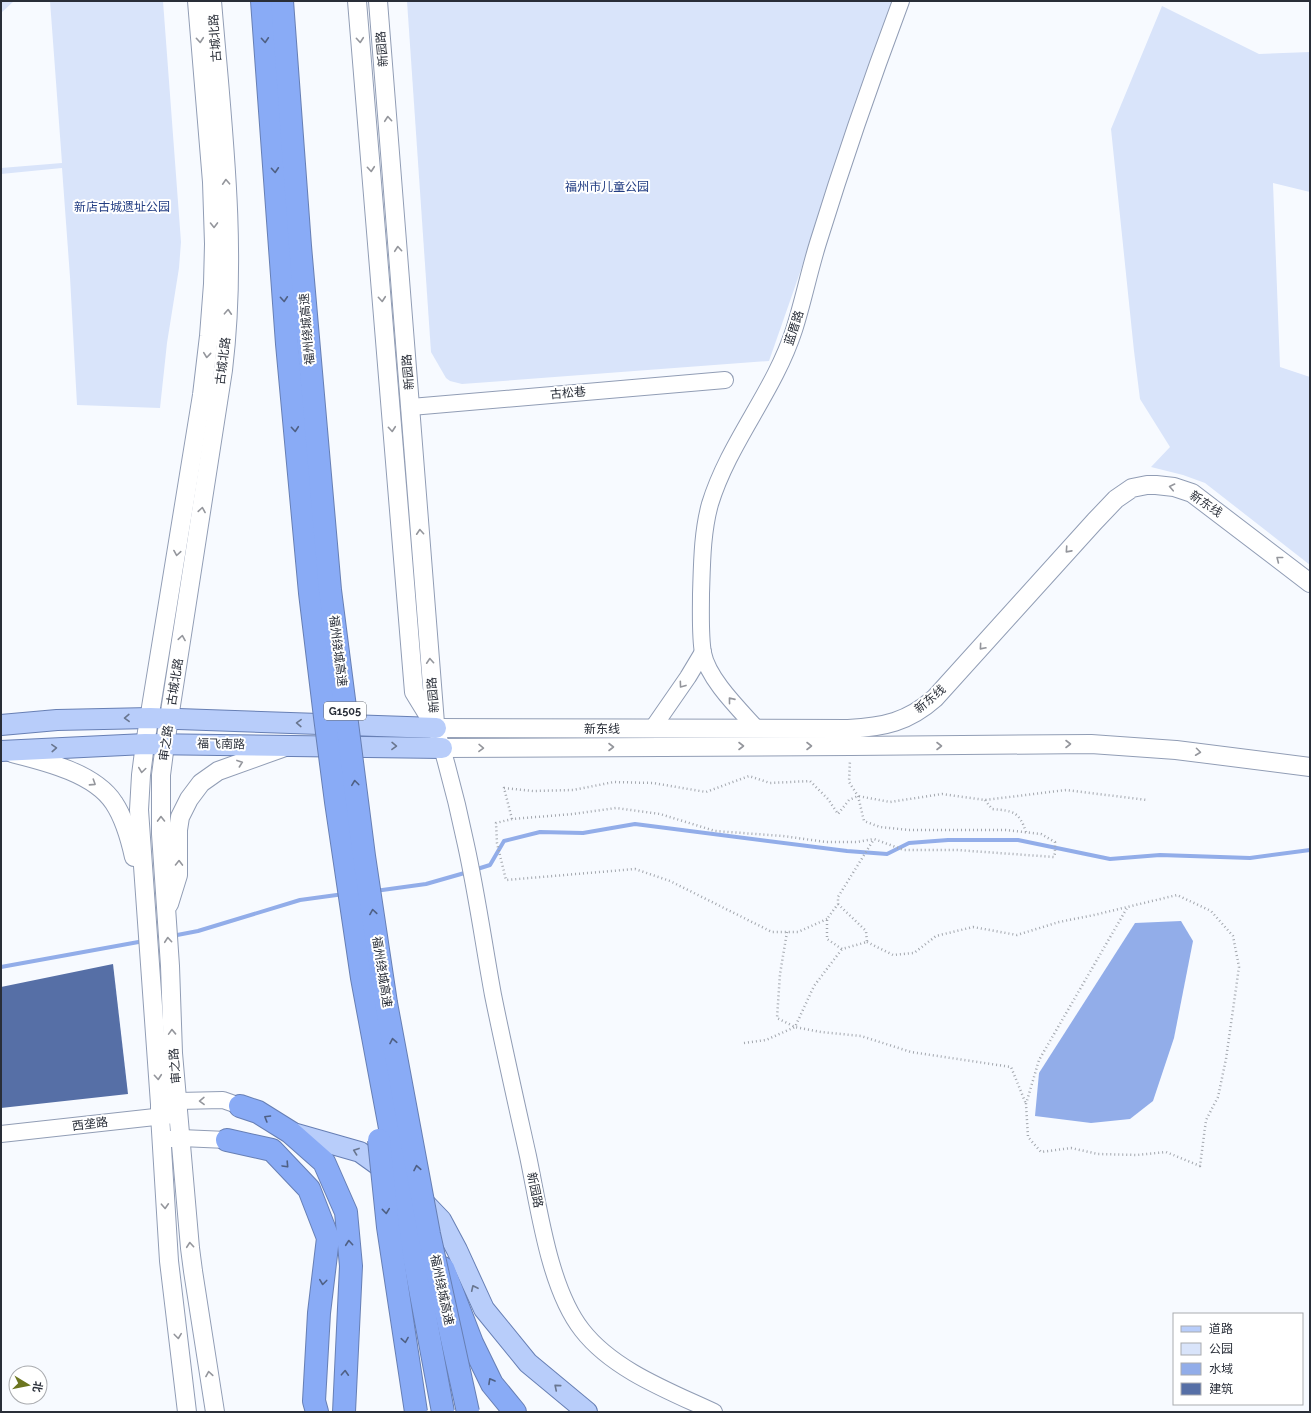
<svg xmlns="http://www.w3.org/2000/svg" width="1311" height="1413" viewBox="0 0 1311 1413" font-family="Raleway,'Noto Sans SC',sans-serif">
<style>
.green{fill:#d9e4fa}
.water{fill:#92ade9}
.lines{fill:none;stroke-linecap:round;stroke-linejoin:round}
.stream{stroke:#92ade9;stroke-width:4}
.building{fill:#566fa6}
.tertiary-casing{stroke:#919db5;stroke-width:18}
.secondary-casing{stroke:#919db5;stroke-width:20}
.primary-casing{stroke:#677fb4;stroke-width:22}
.motorway-casing{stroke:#677fb4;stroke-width:24}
.path{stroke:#a3a7ae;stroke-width:2.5;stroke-dasharray:1 3;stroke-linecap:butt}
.tertiary{stroke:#fff;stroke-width:16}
.secondary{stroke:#fff;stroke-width:18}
.primary{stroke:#b8cdfa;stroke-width:20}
.motorway{stroke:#89abf6;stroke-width:22}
.motorway-bridge-casing{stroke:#677fb4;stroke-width:24;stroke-linecap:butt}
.motorway-bridge{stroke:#89abf6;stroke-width:22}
.oneway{stroke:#94969c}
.oneway2{stroke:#4f6084}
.oneway3{stroke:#69768f}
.labels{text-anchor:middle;stroke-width:4;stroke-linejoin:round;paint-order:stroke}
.shield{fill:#fff;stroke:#696d74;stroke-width:1}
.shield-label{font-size:11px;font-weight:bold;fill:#292e38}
.street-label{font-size:12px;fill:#292e38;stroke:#fff}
.park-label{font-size:12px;fill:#223d82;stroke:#fff}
</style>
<rect width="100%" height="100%" fill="#f7faff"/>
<g class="green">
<path d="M 1,1 L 14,1 L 1,13 Z"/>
<path d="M 50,1 L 163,1 L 181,242 L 179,268 L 167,343 L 160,408 L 77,405 L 70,277 L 62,168 L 1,174 L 1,168 L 62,163 Z"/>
<path d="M 407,1 L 895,1 L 769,361 L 462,384 L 450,381 L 446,378 L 431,352 Z"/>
<path d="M 1162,6 L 1259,54 L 1310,52 L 1310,192 L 1273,183 L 1280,367 L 1310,377 L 1310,565 L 1205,483 L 1183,475 L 1151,467 L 1170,447 L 1140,399 L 1134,351 L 1111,129 Z"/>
</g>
<path class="water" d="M 1181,921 L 1193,941 L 1174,1038 L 1153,1101 L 1130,1119 L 1091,1123 L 1035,1116 L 1039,1073 L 1135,923 Z"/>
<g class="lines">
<g class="stream">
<path d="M 474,870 L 490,865 L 504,841 L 540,832 L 583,833 L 635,824 L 847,851 L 887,854 L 909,843 L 948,840 L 1018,840 L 1110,859 L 1160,855 L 1250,858 L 1310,850"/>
<path d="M 375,891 L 426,884 L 468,872"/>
<path d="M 172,936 L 198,931 L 300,900 L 344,894"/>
<path d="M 1,967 L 144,941"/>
</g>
</g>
<path class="building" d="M 113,964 L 128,1094 L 1,1108 L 1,987 Z"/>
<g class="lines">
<g class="tertiary-casing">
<g id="tertiary">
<path d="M 411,407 L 725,380"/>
<path d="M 436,728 C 448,767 458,806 466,845 C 477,895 484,946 493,995 C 504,1049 516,1102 528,1156 C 539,1208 549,1288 582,1330 C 613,1370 669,1391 714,1412"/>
<path d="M 652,729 L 688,677 L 703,652"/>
<path d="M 757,729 C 739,709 708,679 703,653 C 700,636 701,611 701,594 C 702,564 702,533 710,504 C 729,442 774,392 794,330 C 803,302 809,272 818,243 C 843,162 871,81 901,1"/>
<path d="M 165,1103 L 178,1101 L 223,1100 L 240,1106"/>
<path d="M 1,1134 L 173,1115"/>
<path d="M 161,1140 L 181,1138 L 227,1140"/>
</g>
</g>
<g class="secondary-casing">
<g id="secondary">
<path d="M 212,1 C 222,123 238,247 223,370 L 165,744 L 161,775 L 161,834 L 170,966 L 173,1053 L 190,1248 L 193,1271 L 215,1412"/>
<path d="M 357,1 L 414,692 L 436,728"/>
<path d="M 378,1 L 435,723"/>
<path d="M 436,728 L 848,729 C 884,727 908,722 935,698 L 1095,521 L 1116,499 L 1132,488 L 1147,485 L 1156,485 L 1174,487 L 1192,493 L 1310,583"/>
<path d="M 442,748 L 851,746 L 1091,744 L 1176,750 L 1310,767"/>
<path d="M 12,753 C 44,761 95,773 114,803 C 124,818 130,839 134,857"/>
<path d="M 169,904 L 178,875 L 178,830 L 180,817 L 189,799 L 201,783 L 218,771 L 285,747"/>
<path d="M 187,1412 L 169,1261 L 160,1115 L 160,1104 L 139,810 L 141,775 L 145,744 L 202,395 L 209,336 L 213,284 L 214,244 L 212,182 L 197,1"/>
</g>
</g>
<g class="primary-casing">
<g id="primary">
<path d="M 1,725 L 57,720 L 150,718 L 436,728"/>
<path d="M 1,751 L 145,744 L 442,748"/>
<path d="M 290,1132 L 360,1152 L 392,1175"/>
<path d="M 418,1196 L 441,1220 L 457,1250 L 484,1309 L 528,1363 L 587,1412"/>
</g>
</g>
<g class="motorway-casing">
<g id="motorway">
<path d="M 240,1106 L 258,1112 L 290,1132 L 324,1162 L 346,1212 L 351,1266 L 344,1412"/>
<path d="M 227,1140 L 272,1150 L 309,1189 L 328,1238 L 319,1313 L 314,1401 L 317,1412"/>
<path d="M 443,1268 L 472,1343 L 492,1384 L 515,1412"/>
</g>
</g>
<g class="path">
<path d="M 985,800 L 992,809 C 1013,811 1019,811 1026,832"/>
<path d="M 512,819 L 504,788 L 533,791 L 573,790 L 614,782 L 653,783 L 706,792 L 749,776 L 770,783 L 810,781 L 828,799 L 838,814 L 849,800 L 858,796 L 890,802 L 942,794 L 985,800 L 1066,790 L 1147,800"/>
<path d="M 838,904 L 866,931 L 867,942 L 842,949 L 827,939 L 827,919 L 838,904 L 838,897 L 874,839"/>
<path d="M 827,919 L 798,932 L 772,932 L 670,881 L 635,869 L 506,880 L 497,843 L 496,823 L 512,819 L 573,814 L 616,808 L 660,814 L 715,831 L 783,836 L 826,842 L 857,842 L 874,839 L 904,850 L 957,850 L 1054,857 L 1055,853 L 1055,842 L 1041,834 L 1006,830 L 909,830 L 880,827 L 864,821 L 858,796 L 849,782 L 850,760"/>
<path d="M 787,932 L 780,974 L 777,1018 L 795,1027 L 821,1032 L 861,1036 L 911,1052 L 1011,1067 L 1026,1104"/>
<path d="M 867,942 L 893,955 L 914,953 L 936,936 L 973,927 L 1017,935 L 1059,922 L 1094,915 L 1177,895 L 1211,911 L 1233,936 L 1239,967 L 1226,1059 L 1218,1097 L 1206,1120 L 1200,1166 L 1166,1152 L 1137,1155 L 1098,1154 L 1071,1148 L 1041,1152 L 1028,1137 L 1026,1104 L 1039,1060 L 1127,908"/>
<path d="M 744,1043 L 766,1040 L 795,1027 L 814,986 L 842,949"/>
</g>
<use href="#tertiary" class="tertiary"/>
<use href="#secondary" class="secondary"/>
<use href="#primary" class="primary"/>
<use href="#motorway" class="motorway"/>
<g class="motorway-bridge-casing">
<g id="motorway-bridge">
<path d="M 262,1 L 287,344 L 310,593 L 325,717 L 336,802 L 362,978 L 443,1412"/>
<path d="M 282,1 L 300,246 L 330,590 L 364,856 L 386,1003 L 429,1234 L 468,1412"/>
<path d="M 379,1140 L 388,1227 L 416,1412"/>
</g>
</g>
<use href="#motorway-bridge" class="motorway-bridge"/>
</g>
<defs><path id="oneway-chevron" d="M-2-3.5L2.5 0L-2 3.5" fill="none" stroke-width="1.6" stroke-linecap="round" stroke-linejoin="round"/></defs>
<g class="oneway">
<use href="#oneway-chevron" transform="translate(200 40) rotate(85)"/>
<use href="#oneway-chevron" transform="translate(360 40) rotate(85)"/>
<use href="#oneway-chevron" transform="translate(388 119) rotate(-95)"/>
<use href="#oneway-chevron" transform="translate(371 169) rotate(85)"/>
<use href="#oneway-chevron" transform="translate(226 182) rotate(-93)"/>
<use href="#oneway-chevron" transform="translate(214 225) rotate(89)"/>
<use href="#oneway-chevron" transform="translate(398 249) rotate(-95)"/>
<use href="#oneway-chevron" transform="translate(382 299) rotate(85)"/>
<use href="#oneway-chevron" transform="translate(228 312) rotate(-87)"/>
<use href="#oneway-chevron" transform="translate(207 355) rotate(96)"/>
<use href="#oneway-chevron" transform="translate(392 429) rotate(85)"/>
<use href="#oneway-chevron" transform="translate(1172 487) rotate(-168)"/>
<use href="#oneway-chevron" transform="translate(202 510) rotate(-81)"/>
<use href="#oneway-chevron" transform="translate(420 532) rotate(-94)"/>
<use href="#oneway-chevron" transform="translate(1068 550) rotate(132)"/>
<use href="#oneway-chevron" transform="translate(177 553) rotate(99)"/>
<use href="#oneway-chevron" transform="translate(1279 559) rotate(-142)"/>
<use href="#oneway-chevron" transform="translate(182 638) rotate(-81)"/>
<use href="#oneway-chevron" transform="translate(982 647) rotate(131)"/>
<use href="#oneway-chevron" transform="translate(430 661) rotate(-94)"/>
<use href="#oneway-chevron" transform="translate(682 685) rotate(126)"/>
<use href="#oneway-chevron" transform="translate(731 700) rotate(-129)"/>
<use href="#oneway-chevron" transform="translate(1068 744)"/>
<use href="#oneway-chevron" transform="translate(741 746)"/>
<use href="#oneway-chevron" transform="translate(809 746)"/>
<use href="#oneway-chevron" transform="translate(939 746)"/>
<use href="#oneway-chevron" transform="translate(611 747)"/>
<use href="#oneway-chevron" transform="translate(481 748) rotate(1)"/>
<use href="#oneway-chevron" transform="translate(1198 752) rotate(7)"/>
<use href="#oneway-chevron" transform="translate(240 763) rotate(-20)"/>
<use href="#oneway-chevron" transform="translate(142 770) rotate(98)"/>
<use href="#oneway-chevron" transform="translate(93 783) rotate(33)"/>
<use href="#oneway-chevron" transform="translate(161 819) rotate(-91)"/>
<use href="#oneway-chevron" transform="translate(179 863) rotate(-89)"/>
<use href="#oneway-chevron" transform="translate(168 940) rotate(-95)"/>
<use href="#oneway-chevron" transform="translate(172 1032) rotate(-92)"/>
<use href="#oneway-chevron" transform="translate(158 1077) rotate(85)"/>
<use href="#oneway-chevron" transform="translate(202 1101) rotate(179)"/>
<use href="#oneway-chevron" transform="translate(165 1206) rotate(87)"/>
<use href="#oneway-chevron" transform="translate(190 1245) rotate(-95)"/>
<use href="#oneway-chevron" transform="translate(178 1336) rotate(83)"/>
<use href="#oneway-chevron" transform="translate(209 1374) rotate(-99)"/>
</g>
<g class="oneway2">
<use href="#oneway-chevron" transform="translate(265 40) rotate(86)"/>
<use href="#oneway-chevron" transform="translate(275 170) rotate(86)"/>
<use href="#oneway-chevron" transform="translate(284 299) rotate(86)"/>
<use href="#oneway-chevron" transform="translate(295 429) rotate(85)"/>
<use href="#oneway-chevron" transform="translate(355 783) rotate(-97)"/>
<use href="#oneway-chevron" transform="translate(373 912) rotate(-99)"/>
<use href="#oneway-chevron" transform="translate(393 1041) rotate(-101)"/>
<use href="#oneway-chevron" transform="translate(267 1118) rotate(-149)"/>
<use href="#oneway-chevron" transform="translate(286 1165) rotate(47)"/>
<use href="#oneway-chevron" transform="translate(417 1168) rotate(-101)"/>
<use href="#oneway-chevron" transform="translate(386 1211) rotate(84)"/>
<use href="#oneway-chevron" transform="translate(349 1243) rotate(-95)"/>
<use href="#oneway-chevron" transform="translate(323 1282) rotate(97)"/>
<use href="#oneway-chevron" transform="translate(405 1340) rotate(81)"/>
<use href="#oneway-chevron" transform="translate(345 1373) rotate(-87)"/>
<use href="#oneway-chevron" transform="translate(491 1381) rotate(-119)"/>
</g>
<g class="oneway3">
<use href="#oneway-chevron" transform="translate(127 718) rotate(178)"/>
<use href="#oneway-chevron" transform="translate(299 723) rotate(-178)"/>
<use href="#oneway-chevron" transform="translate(394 746) rotate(1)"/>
<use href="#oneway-chevron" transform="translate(54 748) rotate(-3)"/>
<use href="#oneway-chevron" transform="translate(356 1151) rotate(-160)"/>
<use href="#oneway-chevron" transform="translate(474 1288) rotate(-115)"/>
<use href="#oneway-chevron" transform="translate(557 1387) rotate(-140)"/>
</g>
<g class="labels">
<rect class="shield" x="324" y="702" width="42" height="18" rx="3"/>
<g class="shield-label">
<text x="345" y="715">G1505</text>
</g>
<g class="street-label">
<text transform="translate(215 38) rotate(-94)" y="4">古城北路</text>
<text transform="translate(382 49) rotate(-95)" y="4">新园路</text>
<text transform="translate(794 328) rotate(-72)" y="4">蓝厝路</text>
<text transform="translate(307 329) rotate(-95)" y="4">福州绕城高速</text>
<text transform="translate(223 361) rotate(-83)" y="4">古城北路</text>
<text transform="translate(408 372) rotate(-95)" y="4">新园路</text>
<text transform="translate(568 393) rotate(-5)" y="4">古松巷</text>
<text transform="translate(1206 504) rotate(34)" y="4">新东线</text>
<text transform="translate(338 651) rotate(83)" y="4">福州绕城高速</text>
<text transform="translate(175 682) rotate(-81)" y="4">古城北路</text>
<text transform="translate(433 695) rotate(-95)" y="4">新园路</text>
<text transform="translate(930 699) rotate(-40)" y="4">新东线</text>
<text x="602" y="733">新东线</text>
<text transform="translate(166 743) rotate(-82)" y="4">审之路</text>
<text transform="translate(221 744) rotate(1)" y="4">福飞南路</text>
<text transform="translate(382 972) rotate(81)" y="4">福州绕城高速</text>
<text transform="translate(175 1066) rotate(-95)" y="4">审之路</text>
<text transform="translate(90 1124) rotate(-7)" y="4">西垄路</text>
<text transform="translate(535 1190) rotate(78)" y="4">新园路</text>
<text transform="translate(442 1290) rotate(78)" y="4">福州绕城高速</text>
</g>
<g class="park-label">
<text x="607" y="191">福州市儿童公园</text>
<text x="122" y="211">新店古城遗址公园</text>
</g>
</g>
<rect width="1311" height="1413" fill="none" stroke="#292e38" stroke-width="4"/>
<rect x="1173" y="1313" width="130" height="92" fill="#ffffff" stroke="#a9abaf"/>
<rect x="1181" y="1326" width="20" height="6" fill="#b8cdfa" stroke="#a9abaf"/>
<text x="1209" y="1333" font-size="12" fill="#292e38">道路</text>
<rect x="1181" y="1343" width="20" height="12" fill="#d9e4fa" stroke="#a9abaf"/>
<text x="1209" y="1353" font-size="12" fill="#292e38">公园</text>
<rect x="1181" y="1363" width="20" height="12" fill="#92ade9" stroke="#a9abaf"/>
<text x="1209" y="1373" font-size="12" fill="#292e38">水域</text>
<rect x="1181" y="1383" width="20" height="12" fill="#566fa6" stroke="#a9abaf"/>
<text x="1209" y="1393" font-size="12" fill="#292e38">建筑</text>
<g transform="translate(28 1385) rotate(100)"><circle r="19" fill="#ffffff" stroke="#a9abaf"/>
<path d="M0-3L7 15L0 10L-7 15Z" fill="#6c751f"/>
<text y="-6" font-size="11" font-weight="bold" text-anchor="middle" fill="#292e38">北</text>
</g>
</svg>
